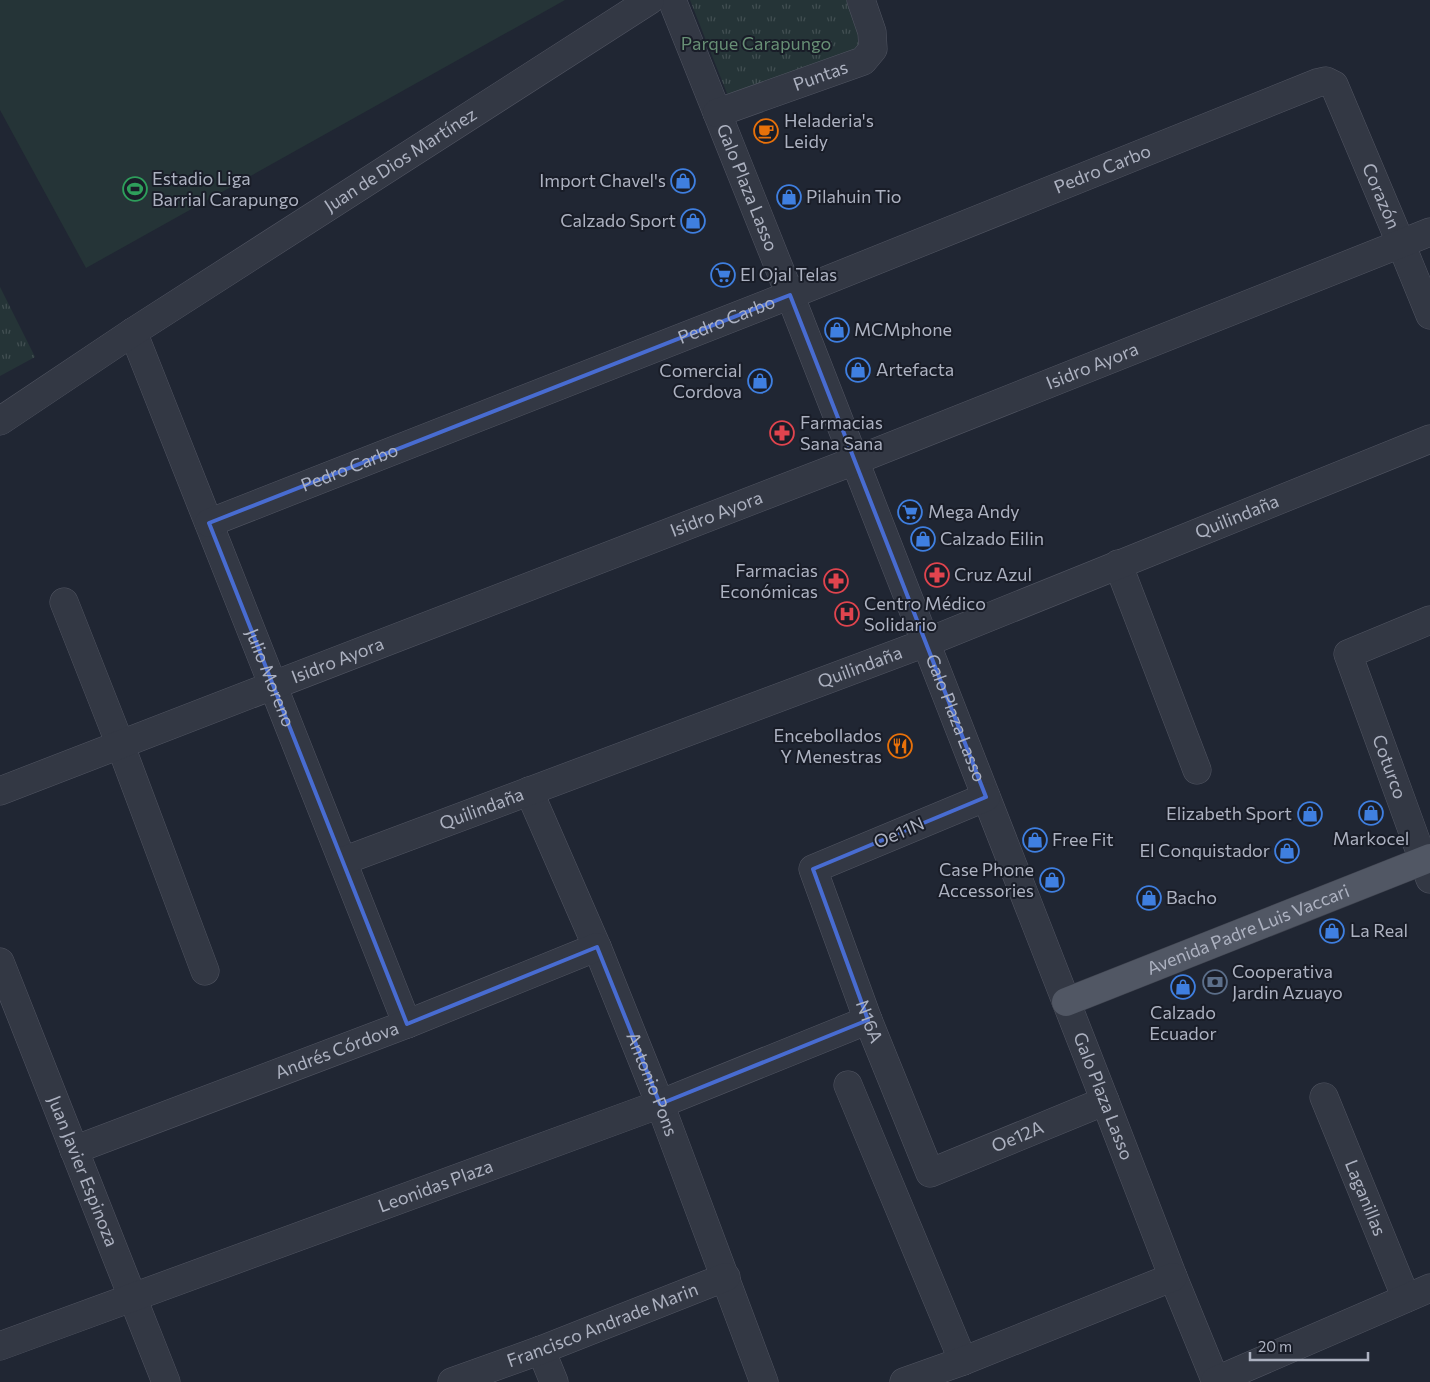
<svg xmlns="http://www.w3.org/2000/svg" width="1430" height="1382" viewBox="0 0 1430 1382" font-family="Commissioner,sans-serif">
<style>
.grass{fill:#253437}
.park{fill:url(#park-tufts)}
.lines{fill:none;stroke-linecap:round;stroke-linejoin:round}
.minor-casing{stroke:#515562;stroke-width:29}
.major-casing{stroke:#3d414d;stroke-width:29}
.minor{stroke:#333844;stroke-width:28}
.major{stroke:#515764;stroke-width:28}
.marked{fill:none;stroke:#486cd1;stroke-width:4;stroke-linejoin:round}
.labels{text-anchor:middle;stroke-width:4;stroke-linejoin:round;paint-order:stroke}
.park-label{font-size:18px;fill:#678f75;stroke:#191d28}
.street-label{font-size:18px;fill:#adb2c1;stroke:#191d28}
.poi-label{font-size:18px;fill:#adb2c1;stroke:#191d28;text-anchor:start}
</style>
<defs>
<pattern id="park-tufts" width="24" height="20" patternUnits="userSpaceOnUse" patternTransform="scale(1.25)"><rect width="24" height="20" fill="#253437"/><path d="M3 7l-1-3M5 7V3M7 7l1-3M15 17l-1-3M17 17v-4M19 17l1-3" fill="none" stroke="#424f52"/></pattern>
</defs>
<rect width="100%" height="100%" fill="#202633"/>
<path class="grass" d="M 0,0 L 565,0 L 86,268 L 0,110 Z"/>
<g class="park">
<path d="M 690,0 L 849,0 L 867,48 L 730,101 Z"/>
<path d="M 0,287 L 35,357 L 0,376 Z"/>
</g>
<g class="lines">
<g class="minor-casing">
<g id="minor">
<path id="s1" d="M 672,0 L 790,295 L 1105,1101 L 1173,1277 L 1216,1382"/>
<path id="s2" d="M 717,113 L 863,61 L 873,49 L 872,32 L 861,0"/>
<path id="s3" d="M 133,332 L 407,1024"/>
<path id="s4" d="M 0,421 L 133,332 L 650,0"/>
<path id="s5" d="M 209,523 L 790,295 L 1317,83 L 1326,81 L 1334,85 L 1401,244 L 1430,315"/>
<path d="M 1118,564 L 1197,770"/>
<path d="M 64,602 L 120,744 L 205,971"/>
<path id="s6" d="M 1430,620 L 1348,654 L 1430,879"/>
<path id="s7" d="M 0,791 L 854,461 L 1430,232"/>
<path id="s8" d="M 529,791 L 597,947 L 660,1104 L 764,1382"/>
<path id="s9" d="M 986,797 L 813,869 L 868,1020 L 930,1173 L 1105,1101"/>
<path id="s10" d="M 343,861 L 925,643 L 1430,439"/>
<path id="s11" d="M 0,962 L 166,1382"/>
<path d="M 848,1085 L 963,1361"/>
<path id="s12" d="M 1324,1097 L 1406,1298"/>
<path id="s13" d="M 74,1150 L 407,1024 L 597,947"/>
<path id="s14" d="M 0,1346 L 660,1104 L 868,1020"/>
<path d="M 541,1350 L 554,1382"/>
<path d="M 1215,1381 L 1430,1288"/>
<path id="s15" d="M 452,1382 L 541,1350 L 726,1277"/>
<path d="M 904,1382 L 963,1361 L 1173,1277"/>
</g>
</g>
<g class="major-casing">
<g id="major">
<path id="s16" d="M 1066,1002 L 1430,858"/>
</g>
</g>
<use href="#minor" class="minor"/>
<use href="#major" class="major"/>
</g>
<path class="marked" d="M 790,295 L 986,797 L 813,869 L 868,1020 L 660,1104 L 597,947 L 407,1024 L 209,523 Z"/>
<defs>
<g id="cafe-ring" transform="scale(1.25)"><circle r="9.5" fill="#191d28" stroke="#e8710a" stroke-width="1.5"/><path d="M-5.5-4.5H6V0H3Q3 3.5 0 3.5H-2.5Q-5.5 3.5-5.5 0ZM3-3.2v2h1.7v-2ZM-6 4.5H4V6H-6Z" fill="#e8710a"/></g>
<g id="shop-ring" transform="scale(1.25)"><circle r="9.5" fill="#191d28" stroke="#3f7fe0" stroke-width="1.5"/><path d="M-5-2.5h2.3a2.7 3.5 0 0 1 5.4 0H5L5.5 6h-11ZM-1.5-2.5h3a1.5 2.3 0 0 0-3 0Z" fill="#3f7fe0"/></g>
<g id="stadium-ring" transform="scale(1.25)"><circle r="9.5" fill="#191d28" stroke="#2e9e5b" stroke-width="1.5"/><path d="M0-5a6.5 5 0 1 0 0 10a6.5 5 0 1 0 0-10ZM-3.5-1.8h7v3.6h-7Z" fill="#2e9e5b"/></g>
<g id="supermarket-ring" transform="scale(1.25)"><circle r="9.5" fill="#191d28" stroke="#3f7fe0" stroke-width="1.5"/><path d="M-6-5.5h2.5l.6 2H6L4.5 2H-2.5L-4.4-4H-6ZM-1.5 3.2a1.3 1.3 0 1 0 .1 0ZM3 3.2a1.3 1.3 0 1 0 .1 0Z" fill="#3f7fe0"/></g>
<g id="pharmacy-ring" transform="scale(1.25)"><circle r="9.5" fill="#191d28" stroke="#e0444e" stroke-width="1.5"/><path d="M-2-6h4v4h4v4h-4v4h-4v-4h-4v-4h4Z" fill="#e0444e"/></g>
<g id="hospital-ring" transform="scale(1.25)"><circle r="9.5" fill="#191d28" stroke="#e0444e" stroke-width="1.5"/><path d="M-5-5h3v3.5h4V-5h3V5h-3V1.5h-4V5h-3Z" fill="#e0444e"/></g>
<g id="restaurant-ring" transform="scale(1.25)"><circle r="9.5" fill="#191d28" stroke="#e8710a" stroke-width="1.5"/><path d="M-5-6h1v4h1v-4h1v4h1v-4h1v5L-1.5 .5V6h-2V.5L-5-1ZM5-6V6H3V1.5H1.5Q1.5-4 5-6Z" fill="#e8710a"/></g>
<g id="bank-ring" transform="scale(1.25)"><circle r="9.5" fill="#191d28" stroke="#5c6f8a" stroke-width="1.5"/><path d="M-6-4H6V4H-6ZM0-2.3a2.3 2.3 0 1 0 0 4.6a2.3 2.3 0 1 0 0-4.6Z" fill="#5c6f8a"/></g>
</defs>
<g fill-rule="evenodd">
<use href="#cafe-ring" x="766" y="131"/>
<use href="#shop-ring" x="683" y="181"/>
<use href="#stadium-ring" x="135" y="189"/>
<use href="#shop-ring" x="789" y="197"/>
<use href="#shop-ring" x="693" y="221"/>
<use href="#supermarket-ring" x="723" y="275"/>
<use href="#shop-ring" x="837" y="330"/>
<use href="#shop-ring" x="858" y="370"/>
<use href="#shop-ring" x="760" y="381"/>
<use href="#pharmacy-ring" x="782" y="433"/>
<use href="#supermarket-ring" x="910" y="512"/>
<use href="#shop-ring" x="923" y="539"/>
<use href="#pharmacy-ring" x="937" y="575"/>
<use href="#pharmacy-ring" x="836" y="581"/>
<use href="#hospital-ring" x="847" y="614"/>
<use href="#restaurant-ring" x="900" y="746"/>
<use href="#shop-ring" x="1371" y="813"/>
<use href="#shop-ring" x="1310" y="814"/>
<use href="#shop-ring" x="1035" y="840"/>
<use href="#shop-ring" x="1287" y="851"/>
<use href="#shop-ring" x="1052" y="880"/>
<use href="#shop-ring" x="1149" y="898"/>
<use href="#shop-ring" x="1332" y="931"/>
<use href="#bank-ring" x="1215" y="982"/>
<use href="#shop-ring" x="1183" y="987"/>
</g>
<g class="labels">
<g class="park-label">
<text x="756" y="50">Parque Carapungo</text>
</g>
<g class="street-label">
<text dy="6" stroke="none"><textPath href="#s2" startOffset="110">Puntas</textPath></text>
<text dy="6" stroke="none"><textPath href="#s4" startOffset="478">Juan de Dios Martínez</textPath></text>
<text dy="6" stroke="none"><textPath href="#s5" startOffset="961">Pedro Carbo</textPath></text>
<text dy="6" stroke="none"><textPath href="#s1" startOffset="202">Galo Plaza Lasso</textPath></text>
<text dy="6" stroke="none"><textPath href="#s5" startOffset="1331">Corazón</textPath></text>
<text dy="6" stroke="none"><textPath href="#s5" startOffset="556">Pedro Carbo</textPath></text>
<text dy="6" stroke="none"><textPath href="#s7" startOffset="1172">Isidro Ayora</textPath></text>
<text dy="6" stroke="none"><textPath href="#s5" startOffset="151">Pedro Carbo</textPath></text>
<text dy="6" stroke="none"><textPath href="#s7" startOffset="768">Isidro Ayora</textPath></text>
<text dy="6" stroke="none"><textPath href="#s10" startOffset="958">Quilindaña</textPath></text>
<text dy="6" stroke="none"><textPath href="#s7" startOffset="362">Isidro Ayora</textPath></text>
<text dy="6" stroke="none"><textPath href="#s10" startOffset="552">Quilindaña</textPath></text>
<text dy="6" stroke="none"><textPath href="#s3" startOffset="372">Julio Moreno</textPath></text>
<text dy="6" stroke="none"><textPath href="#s1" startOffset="772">Galo Plaza Lasso</textPath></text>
<text dy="6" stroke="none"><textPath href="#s6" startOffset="209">Coturco</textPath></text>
<text dy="6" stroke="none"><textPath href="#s10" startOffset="148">Quilindaña</textPath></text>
<text transform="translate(899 833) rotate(-23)" y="6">Oe11N</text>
<text dy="6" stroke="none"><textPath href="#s16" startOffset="196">Avenida Padre Luis Vaccari</textPath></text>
<text dy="6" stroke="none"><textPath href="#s9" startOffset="350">N16A</textPath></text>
<text dy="6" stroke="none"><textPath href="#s13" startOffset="281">Andrés Córdova</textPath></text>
<text dy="6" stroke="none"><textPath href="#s8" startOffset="318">Antonio Pons</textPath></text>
<text dy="6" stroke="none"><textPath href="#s1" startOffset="1178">Galo Plaza Lasso</textPath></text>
<text dy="6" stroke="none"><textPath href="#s9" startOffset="608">Oe12A</textPath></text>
<text dy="6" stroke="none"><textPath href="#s11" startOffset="225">Juan Javier Espinoza</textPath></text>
<text dy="6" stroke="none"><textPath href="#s14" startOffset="464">Leonidas Plaza</textPath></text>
<text dy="6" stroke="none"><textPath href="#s12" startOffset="109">Laganillas</textPath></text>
<text dy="6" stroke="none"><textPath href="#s15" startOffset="161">Francisco Andrade Marin</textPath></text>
</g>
<g class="poi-label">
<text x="784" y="127">Heladeria's<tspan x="784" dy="21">Leidy</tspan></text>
<text x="152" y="185">Estadio Liga<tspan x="152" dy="21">Barrial Carapungo</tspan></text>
<text x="666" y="187" text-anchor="end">Import Chavel's</text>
<text x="806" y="203">Pilahuin Tio</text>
<text x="676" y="227" text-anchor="end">Calzado Sport</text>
<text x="740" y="281">El Ojal Telas</text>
<text x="854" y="336">MCMphone</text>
<text x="876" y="376">Artefacta</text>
<text x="742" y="377" text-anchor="end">Comercial<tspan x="742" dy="21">Cordova</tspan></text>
<text x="800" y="429">Farmacias<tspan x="800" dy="21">Sana Sana</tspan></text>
<text x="928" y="518">Mega Andy</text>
<text x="940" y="545">Calzado Eilin</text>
<text x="818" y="577" text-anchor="end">Farmacias<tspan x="818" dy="21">Económicas</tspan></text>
<text x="954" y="581">Cruz Azul</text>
<text x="864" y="610">Centro Médico<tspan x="864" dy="21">Solidario</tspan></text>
<text x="882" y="742" text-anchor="end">Encebollados<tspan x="882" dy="21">Y Menestras</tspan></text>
<text x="1292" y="820" text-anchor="end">Elizabeth Sport</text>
<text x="1371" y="845" text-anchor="middle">Markocel</text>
<text x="1052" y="846">Free Fit</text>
<text x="1270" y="857" text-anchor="end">El Conquistador</text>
<text x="1034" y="876" text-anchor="end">Case Phone<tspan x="1034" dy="21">Accessories</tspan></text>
<text x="1166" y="904">Bacho</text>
<text x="1350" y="937">La Real</text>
<text x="1232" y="978">Cooperativa<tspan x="1232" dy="21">Jardin Azuayo</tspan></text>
<text x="1183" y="1019" text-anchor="middle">Calzado<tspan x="1183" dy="21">Ecuador</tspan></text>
</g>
</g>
<path d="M1250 1352v8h118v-8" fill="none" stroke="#adb2c1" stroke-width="2.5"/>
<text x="1258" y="1352" font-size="15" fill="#adb2c1" stroke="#191d28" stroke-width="4" paint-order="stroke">20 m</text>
</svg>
